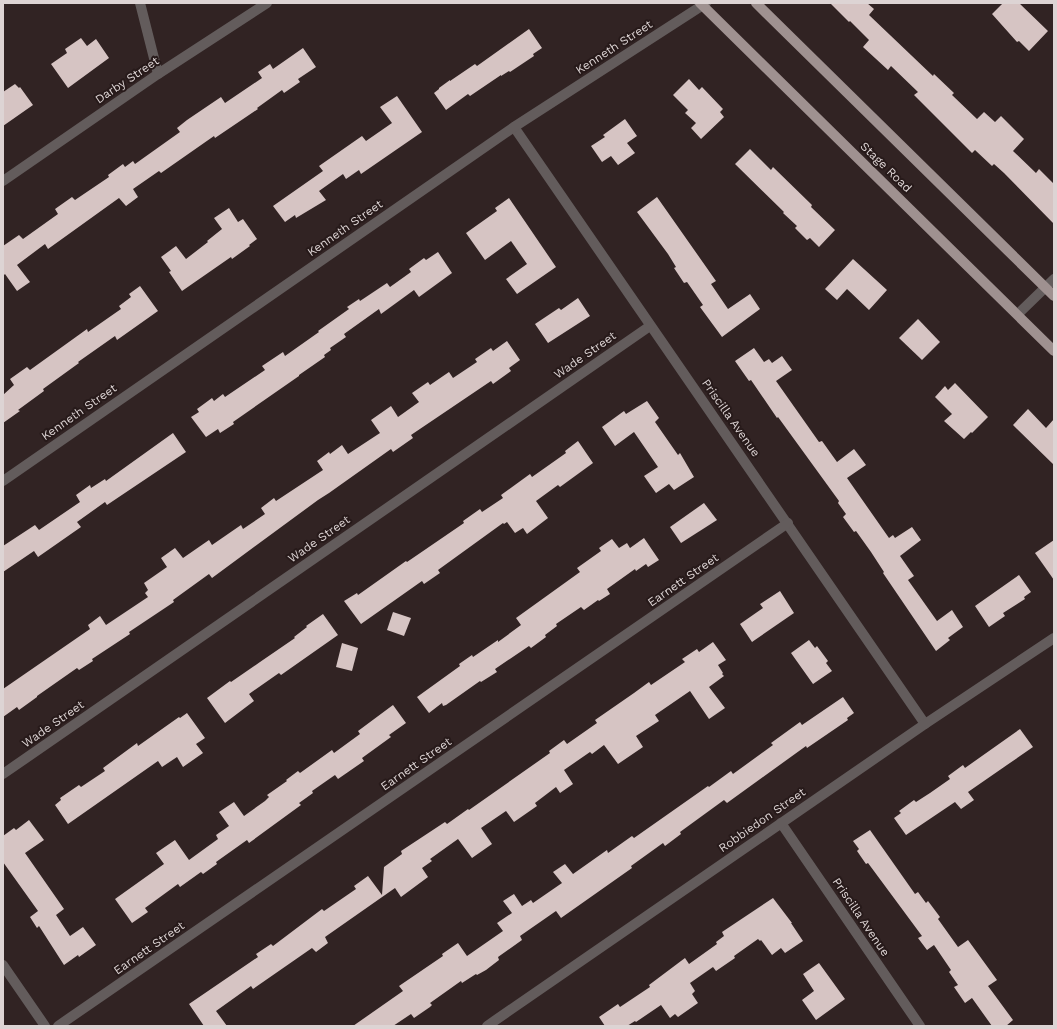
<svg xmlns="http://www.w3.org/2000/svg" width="1057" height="1029" viewBox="0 0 1057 1029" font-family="'Work Sans',sans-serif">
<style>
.building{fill:#d6c4c3}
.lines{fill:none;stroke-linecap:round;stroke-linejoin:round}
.minor{stroke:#635c5c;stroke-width:10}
.major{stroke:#9f9190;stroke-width:10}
.labels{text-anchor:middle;stroke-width:4;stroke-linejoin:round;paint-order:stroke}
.street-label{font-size:12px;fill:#ddd4d4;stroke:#271a1a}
</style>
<rect width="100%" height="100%" fill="#312323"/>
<g class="building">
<path d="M 830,3 L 867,3 L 874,9 L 869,15 L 933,76 L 934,74 L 954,93 L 952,95 L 977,119 L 984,112 L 995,122 L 1001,116 L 1024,139 L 1013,151 L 1036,173 L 1039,169 L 1054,184 L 1054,224 L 1004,173 L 994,164 L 992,166 L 975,150 L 972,153 L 914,95 L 918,92 L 891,66 L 888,70 L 863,47 L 869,40 L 850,21 L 849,22 Z"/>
<path d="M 1003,3 L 1019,3 L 1048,31 L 1029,51 L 1019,41 L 1017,42 L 992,14 Z"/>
<path d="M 529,29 L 542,48 L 533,54 L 534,56 L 510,72 L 509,71 L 501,76 L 501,75 L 470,96 L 468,94 L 446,110 L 434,93 L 439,89 L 439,88 L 450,80 L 450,81 L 475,64 L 477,66 Z"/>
<path d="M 81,38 L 87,46 L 96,39 L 109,58 L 68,88 L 51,64 L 67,53 L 65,49 Z"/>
<path d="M 303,48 L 316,67 L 298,79 L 300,82 L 284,93 L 282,90 L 257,108 L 258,109 L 215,138 L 214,136 L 161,173 L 159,171 L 133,189 L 138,197 L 126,206 L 119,198 L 48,249 L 45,244 L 17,265 L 30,282 L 17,291 L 5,274 L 3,276 L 3,246 L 19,235 L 23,239 L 58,214 L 55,209 L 72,197 L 75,200 L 109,177 L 108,175 L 123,164 L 125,167 L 133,161 L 135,164 L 180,132 L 177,128 L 187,120 L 221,97 L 225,103 L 262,78 L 258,72 L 270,64 L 273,69 Z"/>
<path d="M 689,79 L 699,90 L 702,87 L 723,109 L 720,112 L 724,117 L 701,139 L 691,128 L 696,123 L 685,113 L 688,110 L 673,95 Z"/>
<path d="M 15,84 L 19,88 L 20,87 L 33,105 L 3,126 L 3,92 Z"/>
<path d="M 397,96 L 422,132 L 361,174 L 359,170 L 346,179 L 343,174 L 319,191 L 326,200 L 296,218 L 295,215 L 285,222 L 273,206 L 323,171 L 319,166 L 362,136 L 366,141 L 392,123 L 380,107 Z"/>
<path d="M 625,119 L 637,136 L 627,143 L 635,153 L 618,165 L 611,156 L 602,162 L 591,146 L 605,137 L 603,135 Z"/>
<path d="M 750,149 L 771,170 L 773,167 L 812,205 L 811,207 L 835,230 L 819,247 L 810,238 L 807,240 L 795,228 L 797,226 L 783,213 L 784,212 L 735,164 Z"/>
<path d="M 657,197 L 716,281 L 711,284 L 728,309 L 750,294 L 760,309 L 722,337 L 700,307 L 703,305 L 687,282 L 684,283 L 674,268 L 676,267 L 668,254 L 637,212 Z"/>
<path d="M 509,198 L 556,267 L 517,294 L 506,279 L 527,264 L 511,241 L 485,260 L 466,233 L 497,211 L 495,208 Z"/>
<path d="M 229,208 L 238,222 L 243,219 L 257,239 L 249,245 L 250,246 L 232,259 L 231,257 L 182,291 L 169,272 L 171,271 L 161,257 L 176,246 L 186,259 L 208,242 L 207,241 L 222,229 L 214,218 Z"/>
<path d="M 438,252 L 452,273 L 419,297 L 414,290 L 381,314 L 379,309 L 344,334 L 346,337 L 330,348 L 331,350 L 324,355 L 325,357 L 299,375 L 299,376 L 233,422 L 234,424 L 220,433 L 218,429 L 206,437 L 191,417 L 199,412 L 197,409 L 212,398 L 214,401 L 223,394 L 225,397 L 265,370 L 262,366 L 283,352 L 285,356 L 319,332 L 318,331 L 349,309 L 347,307 L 359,299 L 360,301 L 387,283 L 390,287 L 411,272 L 409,269 L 424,258 L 426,260 Z"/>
<path d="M 853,259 L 887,290 L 869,310 L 847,289 L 837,300 L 825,289 Z"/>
<path d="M 140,286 L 158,311 L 117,340 L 115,336 L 78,362 L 79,363 L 43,389 L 44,391 L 18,410 L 20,411 L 3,423 L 3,395 L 14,385 L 10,379 L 27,367 L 30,370 L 87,329 L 88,332 L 121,309 L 119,306 L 131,297 L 129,294 Z"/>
<path d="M 578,298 L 590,316 L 548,343 L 535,324 L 559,308 L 561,310 Z"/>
<path d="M 918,319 L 940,342 L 922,360 L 899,338 Z"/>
<path d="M 507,341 L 520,360 L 509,368 L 511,371 L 493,384 L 491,381 L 411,435 L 413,438 L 393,452 L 391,449 L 329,493 L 318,500 L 212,578 L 209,574 L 173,600 L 174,602 L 129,632 L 130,634 L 92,659 L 93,661 L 79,670 L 77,668 L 37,696 L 37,697 L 19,710 L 17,707 L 3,717 L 3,689 L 90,629 L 88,625 L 100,616 L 106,625 L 148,597 L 145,593 L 148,590 L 144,583 L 167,567 L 161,558 L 175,548 L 183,558 L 209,540 L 212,545 L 241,525 L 243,529 L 265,514 L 261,508 L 274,498 L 276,501 L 323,470 L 317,461 L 329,452 L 330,454 L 342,445 L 348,454 L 380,433 L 371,420 L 391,406 L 398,417 L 419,402 L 412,393 L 428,382 L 430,385 L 449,372 L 453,378 L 477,362 L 475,359 L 491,348 L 493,351 Z"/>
<path d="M 754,348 L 764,362 L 769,359 L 772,363 L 782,356 L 792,370 L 776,381 L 819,442 L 822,441 L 837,462 L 854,449 L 866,465 L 847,478 L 889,538 L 893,535 L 895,538 L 912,527 L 921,540 L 900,556 L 914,576 L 908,580 L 937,621 L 952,610 L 963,627 L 948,638 L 950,640 L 936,651 L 883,573 L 884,572 L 871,552 L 856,531 L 854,532 L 843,517 L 846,514 L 838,503 L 839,501 L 778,417 L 777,418 L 751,380 L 749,381 L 735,361 Z"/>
<path d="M 955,383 L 988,417 L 972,433 L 971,432 L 964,439 L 944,421 L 952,414 L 935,397 L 945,386 L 948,390 Z"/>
<path d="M 647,401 L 659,418 L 655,422 L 678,455 L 680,453 L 694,477 L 674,490 L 669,484 L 656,493 L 644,476 L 658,467 L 634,432 L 615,446 L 602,427 L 624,411 L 626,414 Z"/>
<path d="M 1028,409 L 1046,428 L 1054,419 L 1054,465 L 1013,425 Z"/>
<path d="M 173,433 L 186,452 L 107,505 L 105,502 L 77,522 L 81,527 L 38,557 L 34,551 L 3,572 L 3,546 L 35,525 L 39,530 L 80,502 L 76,495 L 90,485 L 91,488 L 105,479 L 106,481 Z"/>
<path d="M 578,441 L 593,463 L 560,487 L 558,485 L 536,501 L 548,518 L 527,534 L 523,528 L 515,533 L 507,522 L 504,524 L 503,523 L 438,570 L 440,573 L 424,584 L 422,581 L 361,624 L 344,601 L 357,593 L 358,595 L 406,561 L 407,562 L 464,523 L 463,521 L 480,509 L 482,512 L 503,498 L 501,495 L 530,474 L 532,477 L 566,453 L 565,451 Z"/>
<path d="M 704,503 L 717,520 L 681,543 L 670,527 Z"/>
<path d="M 644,538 L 659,560 L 648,567 L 646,564 L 636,571 L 635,569 L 607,589 L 610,594 L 599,601 L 598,600 L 584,610 L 581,607 L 556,624 L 557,626 L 545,635 L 546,637 L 531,648 L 529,646 L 495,669 L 497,672 L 481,682 L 480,681 L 446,705 L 443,706 L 442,703 L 429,713 L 417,697 L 460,666 L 459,664 L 472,655 L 473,657 L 498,640 L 498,642 L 521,625 L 516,618 L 580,572 L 577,568 L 601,551 L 599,548 L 612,539 L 619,548 L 627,543 L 630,548 Z"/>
<path d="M 1054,540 L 1054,580 L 1035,553 Z"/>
<path d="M 1019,575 L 1031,592 L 1024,597 L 1025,599 L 1003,613 L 1005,616 L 989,627 L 975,606 Z"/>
<path d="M 780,591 L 794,613 L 752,642 L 740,624 L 763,608 L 760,604 Z"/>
<path d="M 393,612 L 411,618 L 404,636 L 387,630 Z"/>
<path d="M 323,614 L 338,635 L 281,675 L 279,673 L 249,694 L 254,701 L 225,723 L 207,698 L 230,681 L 231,682 L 260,662 L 295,638 L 294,637 L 307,627 L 306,626 Z"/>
<path d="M 809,640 L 815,648 L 817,646 L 828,661 L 826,663 L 832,671 L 813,684 L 791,653 Z"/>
<path d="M 713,642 L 726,660 L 718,665 L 723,673 L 722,674 L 724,676 L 709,687 L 725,708 L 709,719 L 690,691 L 655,715 L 659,721 L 636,736 L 643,747 L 618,764 L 604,745 L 592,754 L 590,752 L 564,770 L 573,784 L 560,793 L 556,787 L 535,803 L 537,806 L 514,822 L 506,811 L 481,828 L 492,844 L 472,858 L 458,839 L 430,859 L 432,861 L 422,868 L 428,877 L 401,897 L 395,888 L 325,937 L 328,943 L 316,952 L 312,948 L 253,989 L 251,986 L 216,1011 L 227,1026 L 204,1026 L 189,1004 L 258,957 L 256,954 L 271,944 L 273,946 L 322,909 L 324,911 L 356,889 L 354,886 L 368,876 L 382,895 L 384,867 L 402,854 L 401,851 L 445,822 L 447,824 L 468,809 L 469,810 L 550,753 L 549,751 L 564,740 L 567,744 L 597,723 L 595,720 L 634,693 L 649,682 L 651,685 L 685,662 L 682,659 L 697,649 L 699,652 Z"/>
<path d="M 342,643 L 358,648 L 352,671 L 336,667 Z"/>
<path d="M 843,697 L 854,713 L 847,718 L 848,720 L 807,748 L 806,746 L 727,803 L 724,800 L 680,832 L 681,834 L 665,846 L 663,843 L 631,866 L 632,868 L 561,918 L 556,911 L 520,936 L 522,940 L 498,957 L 499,960 L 486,970 L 477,975 L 476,974 L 462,983 L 461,981 L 430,1003 L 432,1005 L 430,1007 L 414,1018 L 411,1014 L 393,1026 L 353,1026 L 403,991 L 399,986 L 443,956 L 442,954 L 458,943 L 467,956 L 503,931 L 497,923 L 512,913 L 503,901 L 514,894 L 522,906 L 531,900 L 533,903 L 562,883 L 553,872 L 565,864 L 573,874 L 607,850 L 608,853 L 632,836 L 634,838 L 708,786 L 709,787 L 731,771 L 733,774 L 773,745 L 771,743 L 800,722 L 802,725 Z"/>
<path d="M 393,705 L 406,723 L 389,735 L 391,737 L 362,758 L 364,761 L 338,779 L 335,775 L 312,791 L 313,793 L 299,803 L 301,805 L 249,843 L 247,840 L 216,862 L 217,864 L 203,874 L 201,872 L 180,887 L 178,884 L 145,908 L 148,912 L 132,923 L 115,899 L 164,864 L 156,853 L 175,840 L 189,860 L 218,839 L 216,835 L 229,826 L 219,812 L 234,802 L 244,816 L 265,801 L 269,797 L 267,795 L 287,781 L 286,780 L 298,771 L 300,773 L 332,750 L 334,753 L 360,734 L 358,731 Z"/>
<path d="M 187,713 L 205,738 L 196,744 L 203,753 L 183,767 L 177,757 L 162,767 L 158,761 L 68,824 L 55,805 L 61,800 L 60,798 L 79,785 L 81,787 L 105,771 L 103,768 L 137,743 L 138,746 L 179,717 L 180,718 Z"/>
<path d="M 1020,729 L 1033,747 L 968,792 L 974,800 L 961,809 L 955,802 L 906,835 L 894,818 L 901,813 L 899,811 L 914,800 L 916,802 L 930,793 L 950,779 L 948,776 L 963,765 L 965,768 Z"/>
<path d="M 29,820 L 44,840 L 25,853 L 64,909 L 56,915 L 70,936 L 83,927 L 96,945 L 79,957 L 78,955 L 64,965 L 39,926 L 37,928 L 30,917 L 38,911 L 3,862 L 3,836 L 14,828 L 16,830 Z"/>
<path d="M 870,830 L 915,894 L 918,892 L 926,903 L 928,901 L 940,917 L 938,919 L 958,947 L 968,940 L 997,980 L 988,986 L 1013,1020 L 1006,1026 L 992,1026 L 972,998 L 965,1003 L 954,987 L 958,985 L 949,972 L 951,970 L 934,945 L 927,950 L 918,938 L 922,936 L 868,863 L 866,864 L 857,851 L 859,849 L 853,841 Z"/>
<path d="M 773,898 L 792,923 L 791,923 L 803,941 L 785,953 L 781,948 L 772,955 L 761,940 L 760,941 L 758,939 L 734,956 L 735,958 L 716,971 L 713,967 L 690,983 L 695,991 L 692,994 L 698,1003 L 678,1017 L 675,1014 L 670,1018 L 661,1005 L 636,1022 L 635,1021 L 627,1026 L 605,1026 L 599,1017 L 618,1004 L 620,1007 L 650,987 L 649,985 L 685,958 L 689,964 L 717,944 L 716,942 L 724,936 L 722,932 Z"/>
<path d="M 819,963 L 845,999 L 816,1020 L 802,1000 L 814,991 L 803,974 Z"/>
</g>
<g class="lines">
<g class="minor">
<path d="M 140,3 L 158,74"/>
<path d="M 514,127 L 925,724"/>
<path d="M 3,181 L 158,74 L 267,3"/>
<path d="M 1018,314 L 1054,279"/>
<path d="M 3,481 L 514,127 L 706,3"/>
<path d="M 3,774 L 650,326"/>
<path d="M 781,823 L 920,1026"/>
<path d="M 3,965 L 45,1026"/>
<path d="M 58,1026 L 788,523"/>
<path d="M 487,1026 L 925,724 L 1054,638"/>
</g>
<g class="major">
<path d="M 700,3 L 1054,351"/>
<path d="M 756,3 L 1054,296"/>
</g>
</g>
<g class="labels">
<g class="street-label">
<text transform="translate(614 47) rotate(-33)" y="4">Kenneth Street</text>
<text transform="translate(127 80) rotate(-34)" y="4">Darby Street</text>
<text transform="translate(886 167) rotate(44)" y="4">Stage Road</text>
<text transform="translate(345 228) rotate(-35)" y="4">Kenneth Street</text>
<text transform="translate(585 355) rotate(-35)" y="4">Wade Street</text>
<text transform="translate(79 412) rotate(-35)" y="4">Kenneth Street</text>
<text transform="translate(731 418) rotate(55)" y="4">Priscilla Avenue</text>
<text transform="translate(319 539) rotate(-35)" y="4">Wade Street</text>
<text transform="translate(683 580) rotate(-35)" y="4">Earnett Street</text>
<text transform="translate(53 724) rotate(-35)" y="4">Wade Street</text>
<text transform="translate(416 764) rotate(-35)" y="4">Earnett Street</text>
<text transform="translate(762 820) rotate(-35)" y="4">Robbiedon Street</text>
<text transform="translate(861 917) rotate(56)" y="4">Priscilla Avenue</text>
<text transform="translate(149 948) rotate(-35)" y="4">Earnett Street</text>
</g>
</g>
<rect width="1057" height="1029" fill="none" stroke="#ddd4d4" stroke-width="8"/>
</svg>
